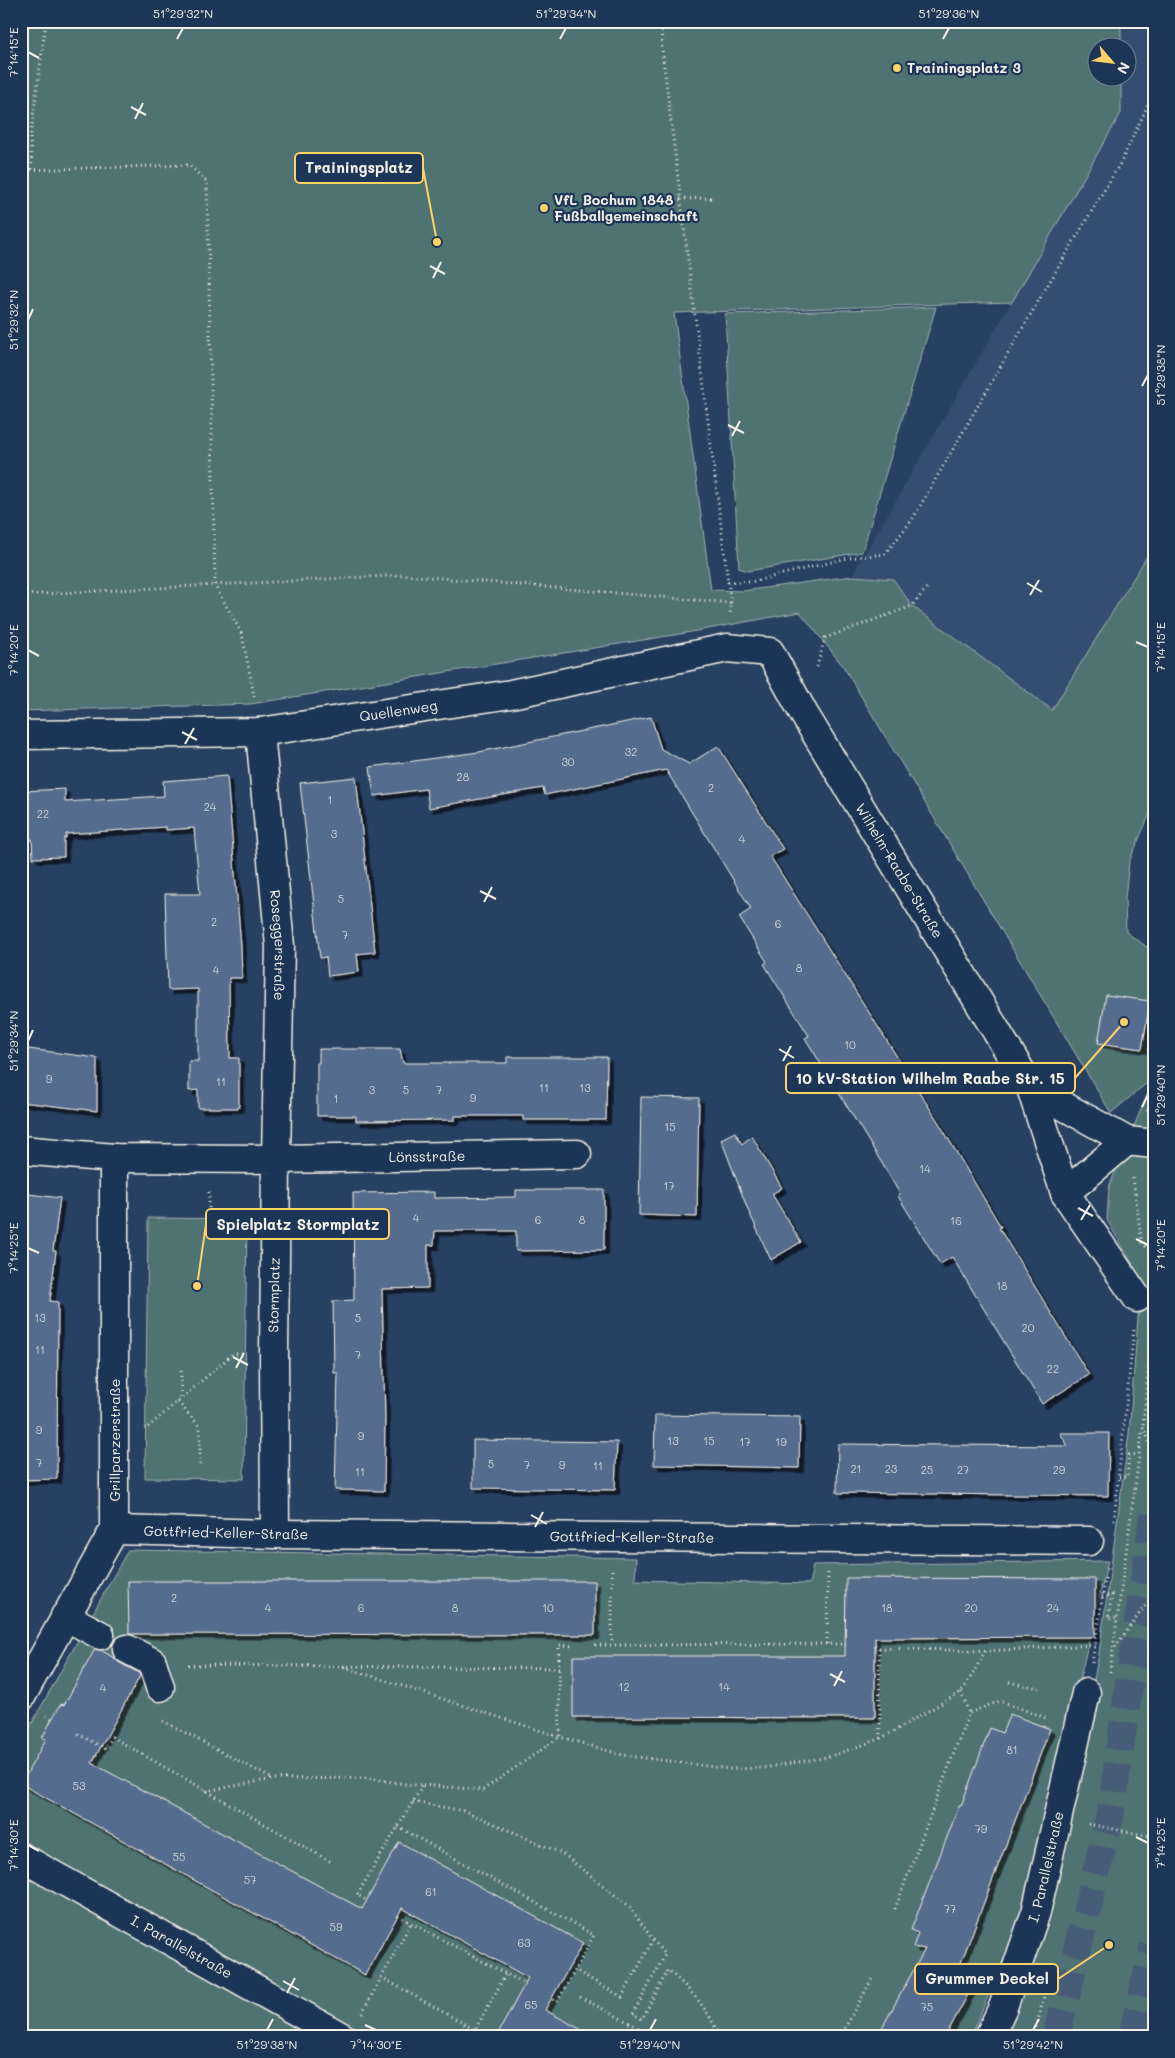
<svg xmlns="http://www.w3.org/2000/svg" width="1175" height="2058" viewBox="0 0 1175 2058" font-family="Mali,sans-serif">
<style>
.built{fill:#364d70}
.green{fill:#4f7273;stroke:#a2b2ae}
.building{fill:#566c8f;stroke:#f4f1e8;filter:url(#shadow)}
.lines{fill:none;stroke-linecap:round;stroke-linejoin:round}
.highway-tunnel{stroke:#475b76;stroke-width:28;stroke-dasharray:28 14;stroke-linecap:butt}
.minor-casing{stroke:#f4f1e8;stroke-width:31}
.path{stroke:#f4f1e8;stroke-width:3;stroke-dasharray:1 4;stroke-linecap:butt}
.minor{stroke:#1d3557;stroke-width:28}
.ticks{fill:none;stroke:#f4f1e8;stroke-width:2}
.poi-dot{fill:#ffd166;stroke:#1d3557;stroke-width:2}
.labels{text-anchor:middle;stroke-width:4.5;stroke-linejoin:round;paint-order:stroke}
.number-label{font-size:11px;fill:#ccd0d2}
.poi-label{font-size:14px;font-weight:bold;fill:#f4f1e8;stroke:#1d3557;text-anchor:start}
.street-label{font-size:14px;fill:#f4f1e8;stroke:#1d3557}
.leader{fill:none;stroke:#ffd166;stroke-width:2}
.callout-dot{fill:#ffd166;stroke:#1d3557;stroke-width:2}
.callout{fill:#1d3557;stroke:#ffd166;stroke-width:2}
.callout-label{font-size:15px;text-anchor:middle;font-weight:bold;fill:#f4f1e8}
.neatline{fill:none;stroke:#f4f1e8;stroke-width:2}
.ticks-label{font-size:12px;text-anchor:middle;fill:#f4f1e8}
</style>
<defs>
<filter id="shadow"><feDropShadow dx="4.5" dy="4.5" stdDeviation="0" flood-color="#0009"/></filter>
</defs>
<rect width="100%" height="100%" fill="#284062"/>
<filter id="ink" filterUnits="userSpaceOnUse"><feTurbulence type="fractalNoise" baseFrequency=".02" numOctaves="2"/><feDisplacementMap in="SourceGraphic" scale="10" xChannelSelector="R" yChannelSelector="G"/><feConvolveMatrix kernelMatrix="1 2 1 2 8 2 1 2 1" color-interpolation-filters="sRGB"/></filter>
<g filter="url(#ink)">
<path class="built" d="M 1121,21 L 1154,21 L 1154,545 L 1052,710 L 912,606 L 893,579 L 852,576 L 1121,113 L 1121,78 L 1128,78 L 1128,48 L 1121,47 Z"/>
<g class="green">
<path d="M 21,21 L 1121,21 L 1121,47 L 1098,48 L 1098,78 L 1121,78 L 1121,113 L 1012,302 L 674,313 L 711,590 L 743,591 L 852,576 L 893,579 L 912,606 L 1052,710 L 1154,545 L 1154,804 L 1129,862 L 1125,898 L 1126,932 L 1154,952 L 1154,1077 L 1111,1113 L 843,666 L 800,612 L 680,634 L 251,704 L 21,711 Z"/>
<path d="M 936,307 L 862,552 L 748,571 L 739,568 L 725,314 Z"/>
<path d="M 1154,1078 L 1154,2037 L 1008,2037 L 1035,1959 L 1054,1881 L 1099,1654 L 1129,1434 L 1141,1279 L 1107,1220 L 1109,1187 Z"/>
<path d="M 148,1218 L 247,1219 L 244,1479 L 145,1478 Z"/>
<path d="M 128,1550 L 636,1558 L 635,1580 L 809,1584 L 813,1565 L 1108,1561 L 1025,1908 L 971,2037 L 21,2037 L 21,1743 Z"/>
</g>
<g class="building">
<path d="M 651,717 L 661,749 L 689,764 L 718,746 L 783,849 L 770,856 L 939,1123 L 1001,1227 L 999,1228 L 1089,1375 L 1042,1404 L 952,1257 L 940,1264 L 898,1196 L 900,1194 L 880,1160 L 805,1038 L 809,1036 L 764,964 L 767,962 L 739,917 L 751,909 L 666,770 L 545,795 L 543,788 L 429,808 L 426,789 L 374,796 L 370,767 L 479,752 Z"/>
<path d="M 227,776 L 241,946 L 242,978 L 229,978 L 230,1058 L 239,1058 L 239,1108 L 198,1108 L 198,1090 L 189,1091 L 189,1061 L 198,1061 L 198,989 L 168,990 L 165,894 L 200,894 L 194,828 L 166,830 L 166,827 L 66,834 L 66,838 L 64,838 L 64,857 L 33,858 L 32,839 L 21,839 L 21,791 L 65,789 L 65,802 L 164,796 L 163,781 Z"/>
<path d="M 356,777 L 375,952 L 357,954 L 359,972 L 328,976 L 326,957 L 320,958 L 300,783 Z"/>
<path d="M 1106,995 L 1150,1001 L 1142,1049 L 1098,1043 Z"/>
<path d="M 21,1048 L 97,1058 L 97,1111 L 21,1102 Z"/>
<path d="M 319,1049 L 400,1049 L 403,1063 L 507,1063 L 507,1057 L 607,1057 L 606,1120 L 523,1120 L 523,1116 L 455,1116 L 455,1120 L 356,1121 L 356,1116 L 317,1116 L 317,1063 L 319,1063 Z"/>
<path d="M 641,1097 L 699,1098 L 697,1217 L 639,1215 Z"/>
<path d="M 735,1132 L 742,1144 L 752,1136 L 782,1188 L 772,1194 L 801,1242 L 771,1260 L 748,1210 L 721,1139 Z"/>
<path d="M 516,1190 L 604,1190 L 604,1250 L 516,1251 L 516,1231 L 435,1231 L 434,1245 L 428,1245 L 428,1288 L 382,1289 L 385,1418 L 384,1491 L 335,1490 L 338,1373 L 334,1373 L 333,1301 L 354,1300 L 353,1193 L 434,1192 L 434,1198 L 516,1197 Z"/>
<path d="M 21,1193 L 60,1198 L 53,1251 L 56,1251 L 50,1301 L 58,1302 L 57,1479 L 21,1480 L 21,1301 L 27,1247 L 21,1247 Z"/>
<path d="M 655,1415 L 800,1417 L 799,1468 L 654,1465 Z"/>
<path d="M 1060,1433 L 1109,1433 L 1108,1496 L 837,1493 L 838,1444 L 1068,1446 Z"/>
<path d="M 473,1440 L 617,1442 L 615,1490 L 473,1488 Z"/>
<path d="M 846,1578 L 1095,1579 L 1095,1637 L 875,1638 L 875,1718 L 573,1717 L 573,1656 L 845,1656 Z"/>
<path d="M 128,1581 L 595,1581 L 595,1635 L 129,1634 Z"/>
<path d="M 95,1649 L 101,1650 L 114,1658 L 120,1663 L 139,1673 L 140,1676 L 92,1763 L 362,1909 L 399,1842 L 583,1943 L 545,2010 L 595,2037 L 496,2037 L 528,1978 L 402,1908 L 365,1975 L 21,1784 L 46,1739 L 42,1738 L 52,1719 L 61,1704 L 64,1705 Z"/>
<path d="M 1010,1714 L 1050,1729 L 959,1968 L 977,1978 L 945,2037 L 877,2037 L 925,1949 L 913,1947 L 918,1933 L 911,1930 L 959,1806 L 961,1806 L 990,1728 L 1002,1733 Z"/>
</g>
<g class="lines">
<g class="highway-tunnel">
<path d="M 1056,2037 L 1111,1811 L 1154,1512"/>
<path d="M 1132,2037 L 1154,1946"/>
</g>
<g class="minor-casing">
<g id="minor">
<path id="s1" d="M 260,732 L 280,946 L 276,1159 L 577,1154"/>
<path id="s2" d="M 21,735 L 260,732 L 511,694 L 727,648 L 770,652 L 804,714 L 1031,1088 L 1065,1193 L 1137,1298"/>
<path d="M 1031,1088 L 1127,1141 L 1154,1144"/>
<path d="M 21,1150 L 114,1158 L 276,1159 L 274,1354 L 275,1534"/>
<path d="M 1065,1193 L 1127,1141"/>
<path id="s3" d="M 114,1530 L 275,1534 L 1089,1541"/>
<path d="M 65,1616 L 100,1635"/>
<path d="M 127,1649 L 152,1662 L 160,1687"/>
<path d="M 21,1697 L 114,1530 L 114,1158"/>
<path id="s4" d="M 21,1857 L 342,2037"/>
<path id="s5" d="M 989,2037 L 1003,2007 L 1036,1912 L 1086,1693"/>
</g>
</g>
<g class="path">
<path d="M 661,21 L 662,49 L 728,582 L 731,603 L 730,615"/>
<path d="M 32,169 L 30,140 L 46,21"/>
<path d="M 21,170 L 189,165 L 207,182 L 215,586 L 242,634 L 255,700"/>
<path d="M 680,199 L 711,198"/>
<path d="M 728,582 L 751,582 L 848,558 L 885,554 L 912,520 L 1043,293 L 1121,162 L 1154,92"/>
<path d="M 21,595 L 405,575 L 731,603"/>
<path d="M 817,667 L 825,638 L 912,606 L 929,585"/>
<path d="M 1147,1111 L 1154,1101"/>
<path d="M 1133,1178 L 1142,1244 L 1154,1252"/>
<path d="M 209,1218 L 209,1192"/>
<path d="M 181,1371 L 181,1398"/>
<path d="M 178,1402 L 200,1427 L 200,1466"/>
<path d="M 148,1427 L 233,1354 L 242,1354"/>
<path d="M 1143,1427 L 1154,1452"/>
<path d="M 1119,1477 L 1127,1477 L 1129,1455 L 1139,1454"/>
<path d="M 1114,1520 L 1134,1329"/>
<path d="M 612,1570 L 612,1645"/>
<path d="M 1102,1596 L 1112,1595 L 1108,1618 L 1118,1618"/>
<path d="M 827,1644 L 828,1573"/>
<path d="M 595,1645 L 846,1644"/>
<path d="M 875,1645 L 879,1648 L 985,1651 L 1095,1645"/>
<path d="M 1115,1647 L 1154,1594"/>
<path d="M 879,1648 L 880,1738"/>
<path d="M 1092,1663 L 1107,1568"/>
<path d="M 188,1665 L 559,1668 L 559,1645 L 573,1646"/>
<path d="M 344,1667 L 560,1737 L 623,1755 L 729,1769 L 763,1768 L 828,1757 L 880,1739 L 961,1692 L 974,1672 L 985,1651"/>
<path d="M 1110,1672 L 1143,1426 L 1152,1328"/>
<path d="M 1009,1682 L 1039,1688"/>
<path d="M 961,1692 L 969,1713"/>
<path d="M 46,1716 L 52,1719"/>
<path d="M 163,1721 L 273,1779"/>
<path d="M 78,1734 L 106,1749 L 112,1737 L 333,1863"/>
<path d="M 423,1785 L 483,1790 L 560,1737 L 559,1668"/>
<path d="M 206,1791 L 273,1779 L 367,1778 L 412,1785 L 423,1785 L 357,1895 L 366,1900"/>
<path d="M 413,1802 L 465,1811 L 563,1854 L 629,1906 L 653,1940 L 622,1997 L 575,1970 L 557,2002 L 552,1999"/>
<path d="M 1088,1824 L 1154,1837"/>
<path d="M 398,1827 L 594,1935 L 575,1970"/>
<path d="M 895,1909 L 969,1713 L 1000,1701 L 1046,1718"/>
<path d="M 398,1916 L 525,1984"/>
<path d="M 653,1940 L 665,1955 L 633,2014 L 642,2019 L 668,1970 C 689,1989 709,2008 719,2037"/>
<path d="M 381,1977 L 475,2030"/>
<path d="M 580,1997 L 656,2037"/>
<path d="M 362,2013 L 411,1923"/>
<path d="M 471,2037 L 506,1974"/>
<path d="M 840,2037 L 873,1977"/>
<path d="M 1034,2037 L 1044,1996"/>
</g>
<use href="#minor" class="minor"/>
</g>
</g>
<path class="ticks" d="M 177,39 L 183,28M 560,39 L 566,28M 943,39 L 949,28M 28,52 L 39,58M 131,107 L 146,115M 135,119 L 143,103M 430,266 L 445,274M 433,278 L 441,262M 28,320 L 33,309M 1142,386 L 1148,375M 728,425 L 744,433M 732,436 L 740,421M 1027,583 L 1042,592M 1030,595 L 1039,580M 1136,642 L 1148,647M 28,650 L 39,656M 182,732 L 197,740M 185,744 L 194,728M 480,891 L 496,899M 484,902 L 492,887M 28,1041 L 33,1030M 779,1049 L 794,1058M 783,1061 L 791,1046M 1142,1107 L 1148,1095M 1078,1208 L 1093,1216M 1081,1220 L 1090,1205M 1136,1239 L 1148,1245M 28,1248 L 39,1253M 233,1357 L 248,1365M 236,1368 L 244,1353M 531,1515 L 547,1524M 535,1527 L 543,1512M 830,1674 L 845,1682M 834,1686 L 842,1671M 1136,1837 L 1148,1843M 28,1845 L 39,1851M 283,1981 L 299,1990M 287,1993 L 295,1978M 365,2025 L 376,2030M 267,2030 L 273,2019M 650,2030 L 656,2019M 1033,2030 L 1039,2019"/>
<g class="poi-dot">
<circle cx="897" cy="68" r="5"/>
<circle cx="544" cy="208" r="5"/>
</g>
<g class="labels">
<g class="number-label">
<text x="631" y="756">32</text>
<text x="568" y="766">30</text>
<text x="463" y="781">28</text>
<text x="711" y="792">2</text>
<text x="330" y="804">1</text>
<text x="210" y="811">24</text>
<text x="43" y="818">22</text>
<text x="334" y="838">3</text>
<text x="742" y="843">4</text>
<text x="341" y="903">5</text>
<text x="214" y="926">2</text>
<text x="778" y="928">6</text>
<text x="345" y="939">7</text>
<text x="799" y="972">8</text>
<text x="216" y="974">4</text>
<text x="850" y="1049">10</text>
<text x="49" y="1083">9</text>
<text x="221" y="1086">11</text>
<text x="544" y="1092">11</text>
<text x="585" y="1092">13</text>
<text x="372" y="1094">3</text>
<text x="406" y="1094">5</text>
<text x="439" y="1094">7</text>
<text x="473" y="1102">9</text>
<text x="336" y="1103">1</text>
<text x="670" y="1131">15</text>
<text x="925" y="1173">14</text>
<text x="669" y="1190">17</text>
<text x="416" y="1222">4</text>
<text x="538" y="1224">6</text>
<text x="582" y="1224">8</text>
<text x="956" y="1225">16</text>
<text x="1002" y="1290">18</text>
<text x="40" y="1322">13</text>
<text x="358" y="1322">5</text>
<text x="1028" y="1332">20</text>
<text x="40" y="1354">11</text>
<text x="358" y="1359">7</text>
<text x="1053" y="1373">22</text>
<text x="39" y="1434">9</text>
<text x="361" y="1440">9</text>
<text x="673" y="1445">13</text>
<text x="709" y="1445">15</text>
<text x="745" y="1446">17</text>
<text x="781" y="1446">19</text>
<text x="39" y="1467">7</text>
<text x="491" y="1468">5</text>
<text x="527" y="1469">7</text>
<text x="562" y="1469">9</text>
<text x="598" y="1470">11</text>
<text x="856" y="1473">21</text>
<text x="891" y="1473">23</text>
<text x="927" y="1474">25</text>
<text x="963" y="1474">27</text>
<text x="1059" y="1474">29</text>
<text x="360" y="1476">11</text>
<text x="174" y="1602">2</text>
<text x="268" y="1612">4</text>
<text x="361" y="1612">6</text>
<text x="455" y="1612">8</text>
<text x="548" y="1612">10</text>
<text x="887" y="1612">18</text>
<text x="971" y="1612">20</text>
<text x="1053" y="1612">24</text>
<text x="624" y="1691">12</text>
<text x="724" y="1691">14</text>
<text x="103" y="1692">4</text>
<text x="1012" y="1754">81</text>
<text x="79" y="1790">53</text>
<text x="981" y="1833">79</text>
<text x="179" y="1861">55</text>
<text x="250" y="1884">57</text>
<text x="431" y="1896">61</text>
<text x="950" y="1913">77</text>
<text x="336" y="1931">59</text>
<text x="524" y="1947">63</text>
<text x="531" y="2009">65</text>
<text x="927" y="2011">75</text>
</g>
<g class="poi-label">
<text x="907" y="73">Trainingsplatz 3</text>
<text x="554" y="205">VfL Bochum 1848<tspan x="554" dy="16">Fußballgemeinschaft</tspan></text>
</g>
<g class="street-label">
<text dy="5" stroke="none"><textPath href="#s2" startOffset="379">Quellenweg</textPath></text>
<text dy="5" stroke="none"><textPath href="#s2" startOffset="1011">Wilhelm-Raabe-Straße</textPath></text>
<text dy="5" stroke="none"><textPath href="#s1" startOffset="214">Roseggerstraße</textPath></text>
<text dy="5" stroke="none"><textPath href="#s1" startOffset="579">Lönsstraße</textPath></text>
<text transform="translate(274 1295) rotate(-89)" y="5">Stormplatz</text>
<text transform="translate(115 1440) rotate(-90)" y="5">Grillparzerstraße</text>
<text dy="5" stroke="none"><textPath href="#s3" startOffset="112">Gottfried-Keller-Straße</textPath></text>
<text dy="5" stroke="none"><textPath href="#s3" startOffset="518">Gottfried-Keller-Straße</textPath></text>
<text dy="5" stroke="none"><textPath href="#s5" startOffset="180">I. Parallelstraße</textPath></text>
<text dy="5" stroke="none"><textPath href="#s4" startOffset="184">I. Parallelstraße</textPath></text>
</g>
</g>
<path class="leader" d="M437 242L423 168M1124 1022L1075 1078M197 1286L206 1224M1109 1945L1058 1979"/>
<g class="callout-dot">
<circle cx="437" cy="242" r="5"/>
<circle cx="1124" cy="1022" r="5"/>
<circle cx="197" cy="1286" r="5"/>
<circle cx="1109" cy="1945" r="5"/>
</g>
<g class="callout">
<rect x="295" y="153" width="128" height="30" rx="5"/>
<rect x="786" y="1063" width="289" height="30" rx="5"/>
<rect x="206" y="1209" width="183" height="30" rx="5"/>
<rect x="915" y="1964" width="143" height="30" rx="5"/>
</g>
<g class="callout-label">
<text x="359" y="173">Trainingsplatz</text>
<text x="930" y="1084">10 kV-Station Wilhelm Raabe Str. 15</text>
<text x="298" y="1230">Spielplatz Stormplatz</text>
<text x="987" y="1984">Grummer Deckel</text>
</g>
<rect width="1175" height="2058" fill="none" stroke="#1d3557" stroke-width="55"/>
<g transform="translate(1112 62) rotate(118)"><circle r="24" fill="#1d3557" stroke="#738091"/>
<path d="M0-4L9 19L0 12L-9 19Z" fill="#ffd166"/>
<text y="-8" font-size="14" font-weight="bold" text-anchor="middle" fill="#f4f1e8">N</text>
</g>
<rect x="28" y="28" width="1120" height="2002" class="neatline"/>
<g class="ticks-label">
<text x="183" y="18">51°29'32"N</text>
<text x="566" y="18">51°29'34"N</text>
<text x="949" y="18">51°29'36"N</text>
<text transform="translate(14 52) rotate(-90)" y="4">7°14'15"E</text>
<text transform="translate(14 320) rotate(-90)" y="4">51°29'32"N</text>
<text transform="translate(1161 375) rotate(-90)" y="4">51°29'38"N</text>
<text transform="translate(1161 647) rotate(-90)" y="4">7°14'15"E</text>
<text transform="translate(14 650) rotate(-90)" y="4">7°14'20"E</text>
<text transform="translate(14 1041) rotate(-90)" y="4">51°29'34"N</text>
<text transform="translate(1161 1095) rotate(-90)" y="4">51°29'40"N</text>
<text transform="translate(1161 1245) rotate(-90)" y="4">7°14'20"E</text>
<text transform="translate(14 1248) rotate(-90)" y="4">7°14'25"E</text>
<text transform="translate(1161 1843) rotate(-90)" y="4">7°14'25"E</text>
<text transform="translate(14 1845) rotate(-90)" y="4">7°14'30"E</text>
<text x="267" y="2049">51°29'38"N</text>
<text x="376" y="2049">7°14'30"E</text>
<text x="650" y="2049">51°29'40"N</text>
<text x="1033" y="2049">51°29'42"N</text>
</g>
</svg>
